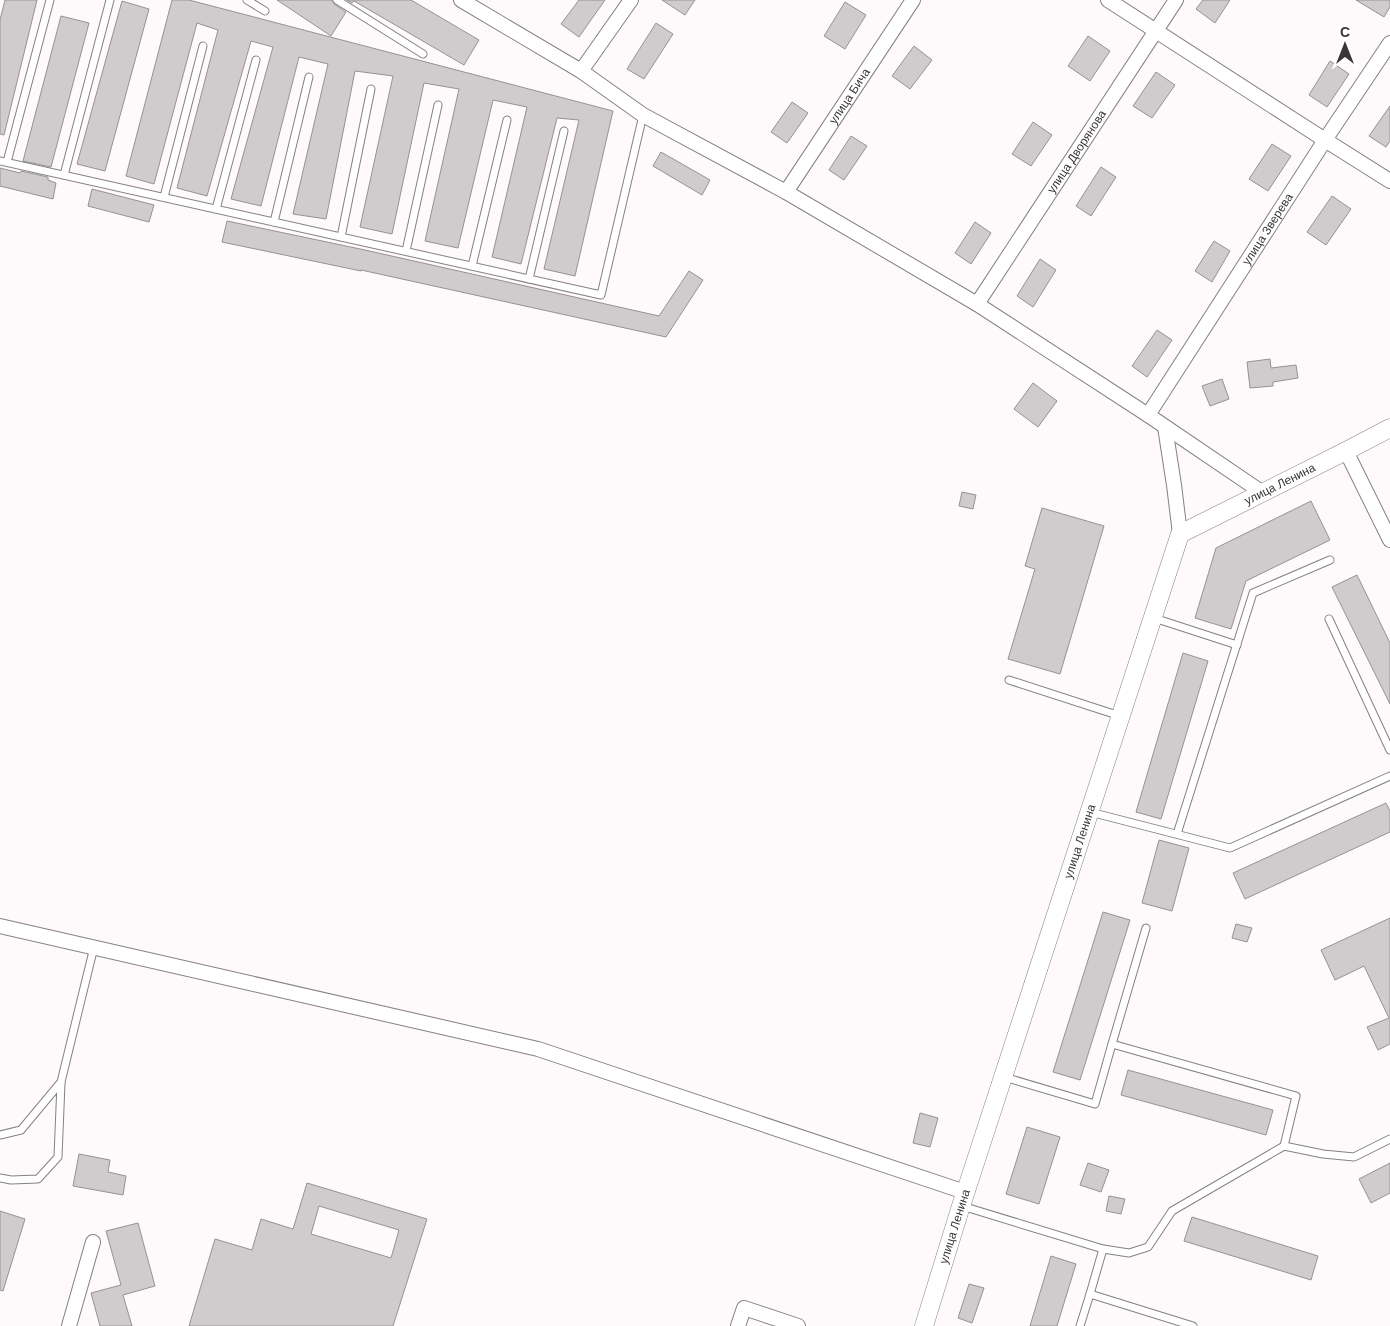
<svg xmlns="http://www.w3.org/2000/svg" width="1390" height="1326" viewBox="0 0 1390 1326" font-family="'DM Sans',sans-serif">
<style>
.building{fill:#d0cbcd;stroke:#969193;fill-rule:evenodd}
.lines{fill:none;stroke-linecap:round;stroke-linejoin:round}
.service-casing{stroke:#858083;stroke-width:9}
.minor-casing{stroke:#858083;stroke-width:16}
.tertiary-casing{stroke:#858083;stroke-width:19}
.service{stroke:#fff;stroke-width:7}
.minor{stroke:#fff;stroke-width:14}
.tertiary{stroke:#fff;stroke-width:18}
.labels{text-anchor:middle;stroke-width:4.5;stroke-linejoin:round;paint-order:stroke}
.street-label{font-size:12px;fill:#383637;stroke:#fff}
</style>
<rect width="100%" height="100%" fill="#fef9fb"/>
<g class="building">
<path d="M 5,0 L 37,0 L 4,135 L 0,134 L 0,20 Z"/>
<path d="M 172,0 L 189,0 L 613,111 L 575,276 L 544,269 L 579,120 L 557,118 L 521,264 L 492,257 L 527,107 L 493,100 L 458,248 L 425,241 L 459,89 L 424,83 L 392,234 L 360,227 L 393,76 L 355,71 L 326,219 L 293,214 L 328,64 L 299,57 L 261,206 L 231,199 L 273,47 L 251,41 L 207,196 L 177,188 L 218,30 L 197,23 L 154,184 L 126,176 Z"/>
<path d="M 277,0 L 332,0 L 334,4 L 346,12 L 331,36 Z"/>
<path d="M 347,0 L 411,0 L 479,40 L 464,65 L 354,1 L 352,3 Z"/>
<path d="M 579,0 L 605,0 L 579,37 L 561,24 Z"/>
<path d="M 662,0 L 695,0 L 685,15 Z"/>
<path d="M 1203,0 L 1230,0 L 1215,23 L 1196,9 Z"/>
<path d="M 1356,0 L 1390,0 L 1390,7 L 1384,17 Z"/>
<path d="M 122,1 L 149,9 L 105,171 L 77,164 Z"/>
<path d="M 845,2 L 866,15 L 845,49 L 824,36 Z"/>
<path d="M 61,16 L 89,23 L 51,167 L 23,161 Z"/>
<path d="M 656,23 L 673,34 L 644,79 L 627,69 Z"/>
<path d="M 1088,36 L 1110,51 L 1090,81 L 1068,66 Z"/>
<path d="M 914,46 L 932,60 L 910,89 L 892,76 Z"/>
<path d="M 1330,61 L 1349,74 L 1327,107 L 1309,95 Z"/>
<path d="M 1156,72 L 1175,85 L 1152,118 L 1133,106 Z"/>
<path d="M 792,102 L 808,113 L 787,143 L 771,132 Z"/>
<path d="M 1390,106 L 1390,141 L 1386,147 L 1369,136 Z"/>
<path d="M 1033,122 L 1052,135 L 1031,166 L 1012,154 Z"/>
<path d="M 851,136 L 867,146 L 844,180 L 829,170 Z"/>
<path d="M 1272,144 L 1291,156 L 1268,191 L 1249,179 Z"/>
<path d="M 661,152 L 710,180 L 702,195 L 653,166 Z"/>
<path d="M 1101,167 L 1116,177 L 1091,216 L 1076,206 Z"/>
<path d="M 0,168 L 20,173 L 21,171 L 48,177 L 48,180 L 56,183 L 53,199 L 0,186 Z"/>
<path d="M 92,189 L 154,205 L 149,222 L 88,206 Z"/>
<path d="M 1332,196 L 1351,209 L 1326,245 L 1307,232 Z"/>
<path d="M 227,221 L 365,250 L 659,316 L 689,271 L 703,280 L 666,337 L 361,270 L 361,271 L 222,242 Z"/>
<path d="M 975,222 L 991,233 L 971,264 L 955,253 Z"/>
<path d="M 1214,241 L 1230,251 L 1212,282 L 1195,271 Z"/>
<path d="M 1040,259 L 1056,270 L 1033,307 L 1017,296 Z"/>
<path d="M 1157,330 L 1172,340 L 1147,377 L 1132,366 Z"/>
<path d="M 1270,359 L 1271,368 L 1296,365 L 1298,378 L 1273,382 L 1273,386 L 1250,388 L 1247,362 Z"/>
<path d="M 1222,379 L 1229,399 L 1210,406 L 1202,386 Z"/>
<path d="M 1033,383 L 1057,401 L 1038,427 L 1014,409 Z"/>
<path d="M 962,492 L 976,495 L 973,509 L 959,506 Z"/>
<path d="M 1311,501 L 1330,540 L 1246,581 L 1231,629 L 1195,618 L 1216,548 Z"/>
<path d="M 1042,508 L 1104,526 L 1060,674 L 1008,659 L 1035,569 L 1025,566 Z"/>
<path d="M 1357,575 L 1390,643 L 1390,704 L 1332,587 Z"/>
<path d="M 1183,653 L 1208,661 L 1161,819 L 1136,812 Z"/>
<path d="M 1386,803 L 1390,811 L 1390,832 L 1245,899 L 1233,873 Z"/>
<path d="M 1159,840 L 1189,848 L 1172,911 L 1142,903 Z"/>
<path d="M 1103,912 L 1130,920 L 1080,1080 L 1053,1072 Z"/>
<path d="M 1390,918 L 1390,1044 L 1378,1050 L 1367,1027 L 1389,1018 L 1364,966 L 1335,980 L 1321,950 Z"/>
<path d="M 1236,924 L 1252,928 L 1247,942 L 1232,938 Z"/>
<path d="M 1128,1070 L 1273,1110 L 1266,1135 L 1121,1095 Z"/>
<path d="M 920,1113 L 938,1118 L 930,1147 L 913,1143 Z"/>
<path d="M 1027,1127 L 1060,1137 L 1039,1204 L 1006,1194 Z"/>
<path d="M 79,1154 L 110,1160 L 108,1172 L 126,1176 L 123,1195 L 73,1186 Z"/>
<path d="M 1088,1163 L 1109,1170 L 1101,1192 L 1080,1185 Z"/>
<path d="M 1390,1163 L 1390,1193 L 1371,1203 L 1359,1179 Z"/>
<path d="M 307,1183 L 427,1219 L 393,1326 L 189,1326 L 215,1239 L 252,1250 L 261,1219 L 293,1229 ZM 319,1206 L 399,1230 L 391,1258 L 311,1234 Z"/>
<path d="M 1109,1196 L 1125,1199 L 1121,1214 L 1106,1211 Z"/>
<path d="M 0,1211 L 25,1219 L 3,1291 L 0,1290 Z"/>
<path d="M 1192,1217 L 1318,1256 L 1311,1280 L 1184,1241 Z"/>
<path d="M 138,1223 L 155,1286 L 123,1295 L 132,1326 L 100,1326 L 91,1293 L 121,1285 L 106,1231 Z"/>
<path d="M 1051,1256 L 1076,1264 L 1057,1326 L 1030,1326 Z"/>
<path d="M 969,1284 L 984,1288 L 972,1323 L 958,1318 Z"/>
</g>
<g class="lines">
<g class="service-casing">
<g id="service">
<path d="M 247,0 L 265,11"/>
<path d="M 337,0 L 423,54"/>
<path d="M 0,161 L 601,295 L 643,115"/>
<path d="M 7,162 L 50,0"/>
<path d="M 64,175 L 110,0"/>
<path d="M 164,197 L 203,46"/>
<path d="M 216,209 L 256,60"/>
<path d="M 274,222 L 309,77"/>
<path d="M 341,237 L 371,89"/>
<path d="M 406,251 L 438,105"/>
<path d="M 472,266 L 507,120"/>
<path d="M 529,279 L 564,131"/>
<path d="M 1154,618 L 1237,645"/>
<path d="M 1329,619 L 1390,750"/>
<path d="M 1009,680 L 1120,716"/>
<path d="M 1090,812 L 1230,848 L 1390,776"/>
<path d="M 1177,834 L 1253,593 L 1330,560"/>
<path d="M 1146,928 L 1112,1044 L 1296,1096 L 1284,1146"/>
<path d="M 1004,1077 L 1095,1104 L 1112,1044"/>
<path d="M 0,1135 L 21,1130 L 61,1082 L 94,947"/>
<path d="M 0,1178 L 11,1180 L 38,1179 L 58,1157 L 61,1083"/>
<path d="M 962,1206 L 1103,1249"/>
<path d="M 1080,1326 L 1090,1294"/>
<path d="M 1193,1326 L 1090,1294 L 1103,1249 L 1129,1253 L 1148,1247 L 1172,1211 L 1284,1146 L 1323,1154 L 1354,1157 L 1390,1139"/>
</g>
</g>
<g class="minor-casing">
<g id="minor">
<path d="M 461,0 L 581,71 L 643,115 L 786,192 L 977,304 L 1148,415 L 1263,493"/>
<path d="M 1108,0 L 1325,140 L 1390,181"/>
<path d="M 581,71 L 631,0"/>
<path id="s1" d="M 786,192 L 913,0"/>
<path id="s2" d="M 977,304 L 1176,0"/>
<path id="s3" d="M 1148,415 L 1325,140 L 1390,43"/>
<path d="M 1165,427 L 1174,485 L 1180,534"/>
<path d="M 1346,451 L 1390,540"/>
<path d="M 0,926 L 538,1049 L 965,1192"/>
<path d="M 69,1326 L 93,1242"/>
<path d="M 738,1326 L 744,1308 L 798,1326"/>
</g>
</g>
<g class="tertiary-casing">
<g id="tertiary">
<path id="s4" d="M 924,1326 L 961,1206 L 1180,534 L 1346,451 L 1390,428"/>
</g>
</g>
<use href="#service" class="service"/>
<use href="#minor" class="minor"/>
<use href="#tertiary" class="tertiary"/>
</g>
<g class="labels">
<g class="street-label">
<text dy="4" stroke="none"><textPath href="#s1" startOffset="115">улица Бича</textPath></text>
<text dy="4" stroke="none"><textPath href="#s2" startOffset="182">улица Дворянова</textPath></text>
<text dy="4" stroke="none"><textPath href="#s3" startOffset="221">улица Зверева</textPath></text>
<text dy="4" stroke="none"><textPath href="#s4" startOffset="944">улица Ленина</textPath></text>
<text dy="4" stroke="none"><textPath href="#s4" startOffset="509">улица Ленина</textPath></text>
<text dy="4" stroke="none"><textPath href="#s4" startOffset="104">улица Ленина</textPath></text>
</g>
</g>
<g transform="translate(1345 45)" stroke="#ffffff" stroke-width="4" paint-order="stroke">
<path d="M0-4L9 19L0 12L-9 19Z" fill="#383637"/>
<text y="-8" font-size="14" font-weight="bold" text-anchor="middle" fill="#383637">С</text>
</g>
</svg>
